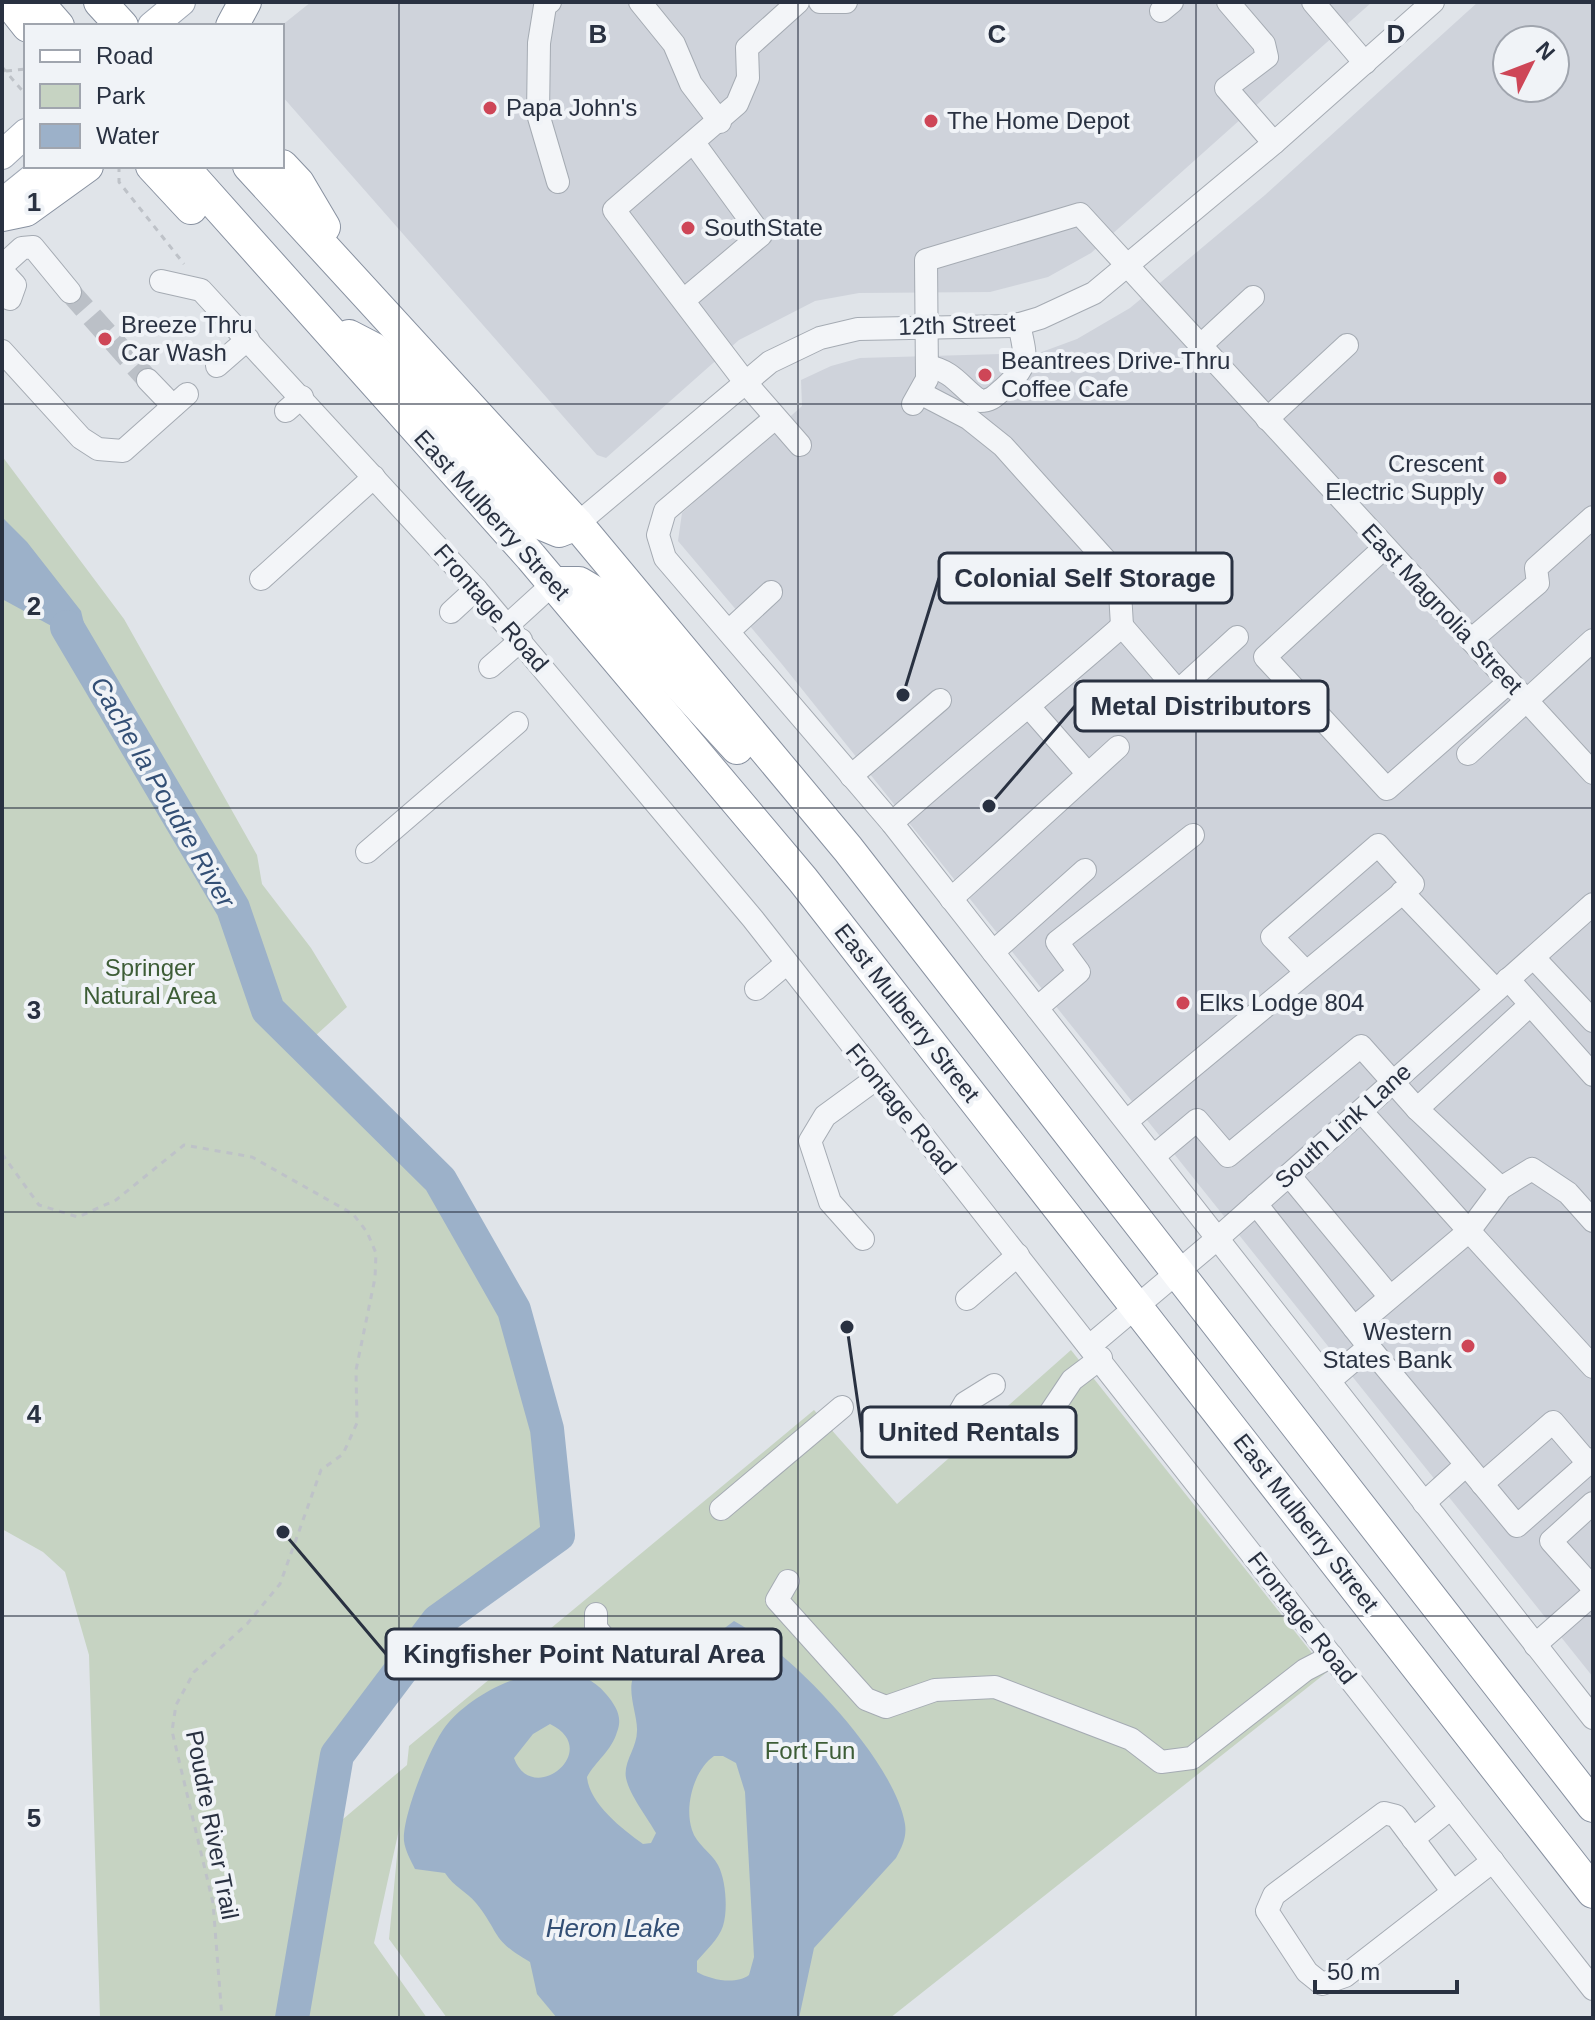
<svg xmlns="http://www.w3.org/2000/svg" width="1595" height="2020" viewBox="0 0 1595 2020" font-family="Helvetica,sans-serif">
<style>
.built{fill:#cfd3db;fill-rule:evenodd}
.green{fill:#c6d3c2}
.water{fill:#9cb1c9;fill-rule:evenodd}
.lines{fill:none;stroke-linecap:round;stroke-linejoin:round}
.river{stroke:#9cb1c9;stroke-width:34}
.minor-tunnel{stroke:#bbc0c7;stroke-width:22;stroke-dasharray:22 11;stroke-linecap:butt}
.minor-casing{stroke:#a5abb3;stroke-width:24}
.major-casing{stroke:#a0a8b5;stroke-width:30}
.highway-casing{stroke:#8891a0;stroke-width:34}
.path{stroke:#bec2c8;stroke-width:3;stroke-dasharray:6 6;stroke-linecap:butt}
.minor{stroke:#f3f5f8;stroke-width:22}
.major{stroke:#fff;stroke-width:28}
.highway{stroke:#fff;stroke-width:32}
.grid{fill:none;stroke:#293141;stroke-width:2;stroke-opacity:0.55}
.poi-dot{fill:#ce4657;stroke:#f0f3f7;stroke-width:3}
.labels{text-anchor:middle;stroke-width:8;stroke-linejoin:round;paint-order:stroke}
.poi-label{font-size:24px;fill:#293141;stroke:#f0f3f7;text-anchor:start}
.street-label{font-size:24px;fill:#293141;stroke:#f0f3f7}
.park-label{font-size:24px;fill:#3d5d36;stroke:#f0f3f7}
.water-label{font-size:26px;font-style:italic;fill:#334f75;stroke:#f0f3f7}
.grid-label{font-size:26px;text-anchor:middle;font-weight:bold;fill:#293141;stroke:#f0f3f7;stroke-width:8;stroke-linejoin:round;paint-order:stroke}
.leader{fill:none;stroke:#293141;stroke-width:3}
.callout-dot{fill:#293141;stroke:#f0f3f7;stroke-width:3}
.callout{fill:#f0f3f7;stroke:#293141;stroke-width:3}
.callout-label{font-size:26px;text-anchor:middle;font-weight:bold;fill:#293141}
</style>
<rect width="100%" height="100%" fill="#e0e4e9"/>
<g class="built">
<path d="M 311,2 L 1372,2 L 1091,253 L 1048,277 L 990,292 L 859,293 L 815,301 L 739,340 L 606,458 L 597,455 L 282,96 L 281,26 Z"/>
<path d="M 1478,2 L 1593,2 L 1593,1677 L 781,663 L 678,541 L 682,513 L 802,406 L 801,380 L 831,366 L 860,358 L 1039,353 L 1077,339 L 1130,308 L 1265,195 ZM 1507,40 L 1555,40 L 1555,88 L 1507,88 Z"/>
</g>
<path class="green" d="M 2,456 L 124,619 L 257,855 L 262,884 L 311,948 L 347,1007 L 304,1046 L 440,1180 L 514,1310 L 547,1429 L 558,1535 L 438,1621 L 337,1755 L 323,1836 L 407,1765 L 409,1746 L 814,1410 L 897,1504 L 1071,1350 L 1327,1672 L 890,2018 L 447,2018 L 389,1939 L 400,1825 L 374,1943 L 427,2018 L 100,2018 L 89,1655 L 65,1572 L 43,1552 L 2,1529 Z"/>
<g class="water">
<path d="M 2,517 L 27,542 L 81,611 L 96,673 L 57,629 L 2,599 Z"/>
<path d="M 734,1621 C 791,1652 894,1759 905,1824 C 907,1837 902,1847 896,1858 L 814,1948 L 799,2018 L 557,2018 L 537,1994 L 530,1962 C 490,1939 501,1934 476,1903 C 466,1891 454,1887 445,1873 L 415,1869 C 411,1861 405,1850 404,1841 C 402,1816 430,1747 445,1727 C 476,1686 567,1645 606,1694 C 616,1706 623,1717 617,1732 C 612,1750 595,1762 587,1777 C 589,1803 622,1829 643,1844 L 651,1843 L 656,1833 C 647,1817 630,1796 626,1778 C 623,1762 637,1748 637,1731 C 638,1714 623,1684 638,1670 C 645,1664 659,1670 668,1671 ZM 550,1724 C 604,1750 532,1808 514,1758 L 533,1734 ZM 714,1756 L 723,1756 L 736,1763 L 745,1792 L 754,1957 L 749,1975 C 736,1985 711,1980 697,1972 L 697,1961 C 705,1951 719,1939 723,1926 C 728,1910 726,1880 718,1865 C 711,1852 696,1844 692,1830 C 684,1806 694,1770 714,1756 Z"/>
</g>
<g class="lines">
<path class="river" d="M 67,627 L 233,908 L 268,1010 L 440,1180 L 514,1310 L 547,1429 L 558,1535 L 438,1621 L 337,1755 L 292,2018"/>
<path class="minor-tunnel" d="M 70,292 L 148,380"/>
<g class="minor-casing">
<g id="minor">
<path d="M 550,2 L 545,6 L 539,43 L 538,114 L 558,182"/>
<path d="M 640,2 L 674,44 L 691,84 L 720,122"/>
<path d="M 798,2 L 747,48 L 748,78 L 737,104 L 614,210 L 745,382 L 800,445"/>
<path d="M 820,2 L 846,2"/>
<path d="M 1228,2 L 1264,44 L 1267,57 L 1226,88 L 1274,143"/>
<path d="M 1313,2 L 1365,63"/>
<path d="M 1161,11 L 1172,2"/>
<path d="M 2,266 L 22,248 L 33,247 L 70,292"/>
<path d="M 2,271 L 15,285 L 10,299"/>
<path d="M 161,281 L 201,290 L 476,589 L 753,919 L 1593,1989"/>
<path d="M 684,300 L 761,235 L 694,143"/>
<path d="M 1200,346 L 1253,297"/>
<path d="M 2,351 L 81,438 L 98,449 L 123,451 L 187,394"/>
<path d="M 217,366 L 248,339"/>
<path d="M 927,366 C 954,371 960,387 980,401 C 991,401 995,396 1003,389 C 1031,364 1026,358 1019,324"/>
<path d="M 148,380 L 173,406"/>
<path d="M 922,394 L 968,418 L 1003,446 L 1119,575 L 1122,626"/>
<path d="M 913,404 L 927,379 L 926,260 L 1080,214 L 1593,773"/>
<path d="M 286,411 L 302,397"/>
<path d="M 775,418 L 665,511 L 658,535 L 665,558 L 892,823 L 1593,1718"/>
<path d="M 1267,419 L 1347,345"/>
<path d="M 577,524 L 770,362 L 820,338 L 858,329 L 1013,326 L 1040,318 L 1094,293 L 1274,143 L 1433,2"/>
<path d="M 1385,547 L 1265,657 L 1387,789 L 1509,682"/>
<path d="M 261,579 L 374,477"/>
<path d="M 451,612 L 476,589"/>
<path d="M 508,625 L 554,583"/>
<path d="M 730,630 L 771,592"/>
<path d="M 1471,640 L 1538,583 L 1536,568 L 1593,517"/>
<path d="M 490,667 L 521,640"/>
<path d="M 1030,708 L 1088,774"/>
<path d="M 1468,754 L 1593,640"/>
<path d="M 851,776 L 940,700"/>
<path d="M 892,823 C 967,756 1046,693 1122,626 L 1178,691 L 1237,637"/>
<path d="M 367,852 L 517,723"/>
<path d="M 1402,892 L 1496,990"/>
<path d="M 951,899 L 1118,747"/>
<path d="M 993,952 L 1085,870"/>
<path d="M 1534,958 L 1593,1021"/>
<path d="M 1508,979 L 1593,1075"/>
<path d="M 756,989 L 787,963"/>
<path d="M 1037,1008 L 1079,972 L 1057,942 L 1193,835"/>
<path d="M 1361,1111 L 1469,1231 L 1501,1188 L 1532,1169 L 1568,1193 L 1593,1221"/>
<path d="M 1127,1121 L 1413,884 L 1378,845 L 1272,937 L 1306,972"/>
<path d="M 1154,1156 L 1197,1120 L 1228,1156 L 1361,1046 L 1417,1109"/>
<path d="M 1289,1175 L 1390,1297"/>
<path d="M 1501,1188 L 1417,1109 L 1530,1005"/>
<path d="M 1256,1204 L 1369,1347 L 1329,1381"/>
<path d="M 863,1239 L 830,1202 L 810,1141 L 825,1116 L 877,1078"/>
<path d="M 967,1299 L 1018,1255"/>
<path d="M 1354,1328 L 1469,1231 L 1593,1367"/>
<path d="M 1091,1345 L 1218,1238 L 1593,904"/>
<path d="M 1369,1347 L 1517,1526 L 1593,1459"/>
<path d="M 1050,1413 L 1072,1380 L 1101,1358"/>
<path d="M 953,1424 L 965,1403 L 994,1385"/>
<path d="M 1482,1484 L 1553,1422 L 1588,1463"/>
<path d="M 1424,1503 L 1466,1465"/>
<path d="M 1593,1503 L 1551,1541 L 1593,1588"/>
<path d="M 721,1509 L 842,1407"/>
<path d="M 788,1581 L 777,1600 L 866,1699 L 886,1707 L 935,1690 L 995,1687 L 1131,1739 L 1161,1762 L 1192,1758 L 1305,1670 L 1332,1656"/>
<path d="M 596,1614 L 596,1628 L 615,1651 L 629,1653"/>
<path d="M 1535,1645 L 1593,1594"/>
<path d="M 1413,1839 L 1451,1808"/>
<path d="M 1453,1892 L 1396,1816 L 1384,1813 L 1274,1895 L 1267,1911 L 1307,1972 L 1322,1984 L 1345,1976 L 1493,1861"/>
</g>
</g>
<g class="major-casing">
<g id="major">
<path d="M 152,26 L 181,2"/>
<path d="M 2,155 L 26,133"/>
<path d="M 2,203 L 48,166"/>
</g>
</g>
<g class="highway-casing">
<g id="highway">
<path d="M 9,2 L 28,26"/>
<path d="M 37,2 L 58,26"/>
<path d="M 100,2 L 122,26"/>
<path d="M 232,26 L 245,2"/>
<path d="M 152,166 L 191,208"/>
<path d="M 182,166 L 531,557 L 803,880 L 1593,1892"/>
<path d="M 249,166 L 577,524 L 848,849 L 1593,1806"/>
<path d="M 282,166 L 298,183 L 324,227"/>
<path d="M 2,215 L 26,210 L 87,166"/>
<path d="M 349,336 L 374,349 L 535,521 L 559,531 L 577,524"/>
<path d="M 554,583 L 579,583 L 596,593 L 737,748"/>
</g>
</g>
<g class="path">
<path d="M 2,67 L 26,95"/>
<path d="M 6,71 L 26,69"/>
<path d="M 119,166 L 119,182 L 184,264"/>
<path d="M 2,1154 L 39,1205 L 78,1217 L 116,1200 L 184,1145 L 252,1157 L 353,1214 L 367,1232 L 376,1253 L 375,1278 L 356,1370 L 357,1423 L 343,1454 L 321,1470 L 280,1584 L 247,1624 L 194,1672 L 176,1705 L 172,1731 L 213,1903 L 222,2018"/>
</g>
<use href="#minor" class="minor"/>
<use href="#major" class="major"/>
<use href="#highway" class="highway"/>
</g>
<path class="grid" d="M 399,2 L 399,2018M 798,2 L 798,2018M 1196,2 L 1196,2018M 2,404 L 1593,404M 2,808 L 1593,808M 2,1212 L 1593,1212M 2,1616 L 1593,1616"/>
<g class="poi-dot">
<circle cx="490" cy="108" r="8"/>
<circle cx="931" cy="121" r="8"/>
<circle cx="688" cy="228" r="8"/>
<circle cx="105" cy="339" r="8"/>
<circle cx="985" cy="375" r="8"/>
<circle cx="1500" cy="478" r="8"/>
<circle cx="1183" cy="1003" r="8"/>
<circle cx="1468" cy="1346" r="8"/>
</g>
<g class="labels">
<g class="poi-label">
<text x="506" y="116">Papa John's</text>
<text x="947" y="129">The Home Depot</text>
<text x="704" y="236">SouthState</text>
<text x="121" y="333">Breeze Thru<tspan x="121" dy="28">Car Wash</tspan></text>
<text x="1001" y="369">Beantrees Drive-Thru<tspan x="1001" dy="28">Coffee Cafe</tspan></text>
<text x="1484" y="472" text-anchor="end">Crescent<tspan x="1484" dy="28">Electric Supply</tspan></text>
<text x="1199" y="1011">Elks Lodge 804</text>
<text x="1452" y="1340" text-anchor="end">Western<tspan x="1452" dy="28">States Bank</tspan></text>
</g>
<g class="street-label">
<text transform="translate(957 325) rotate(-2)" y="8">12th Street</text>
<text transform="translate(492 515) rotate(48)" y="8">East Mulberry Street</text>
<text transform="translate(491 608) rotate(49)" y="8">Frontage Road</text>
<text transform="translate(1442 609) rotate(47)" y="8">East Magnolia Street</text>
<text transform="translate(907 1013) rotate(52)" y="8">East Mulberry Street</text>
<text transform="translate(901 1109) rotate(51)" y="8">Frontage Road</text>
<text transform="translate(1343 1126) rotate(-42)" y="8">South Link Lane</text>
<text transform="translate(1306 1523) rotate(52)" y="8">East Mulberry Street</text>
<text transform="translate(1302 1618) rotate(52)" y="8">Frontage Road</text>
<text transform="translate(212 1825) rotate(79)" y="8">Poudre River Trail</text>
</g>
<g class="park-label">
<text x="150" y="976">Springer<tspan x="150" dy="28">Natural Area</tspan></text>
<text x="810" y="1759">Fort Fun</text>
</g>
<g class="water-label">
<text transform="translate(163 792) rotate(60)" y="9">Cache la Poudre River</text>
<text x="613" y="1937">Heron Lake</text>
</g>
</g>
<g class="grid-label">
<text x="598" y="43">B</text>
<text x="997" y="43">C</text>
<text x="1396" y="43">D</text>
<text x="34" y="211">1</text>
<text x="34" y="615">2</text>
<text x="34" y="1019">3</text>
<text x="34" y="1423">4</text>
<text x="34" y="1827">5</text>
</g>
<path class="leader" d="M903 695L939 578M989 806L1075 706M847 1327L862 1432M283 1532L386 1654"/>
<g class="callout-dot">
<circle cx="903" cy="695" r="8"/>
<circle cx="989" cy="806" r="8"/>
<circle cx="847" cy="1327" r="8"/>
<circle cx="283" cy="1532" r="8"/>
</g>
<g class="callout">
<rect x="939" y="553" width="293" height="50" rx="8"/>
<rect x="1075" y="681" width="253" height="50" rx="8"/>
<rect x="862" y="1407" width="214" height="50" rx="8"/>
<rect x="386" y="1629" width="395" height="50" rx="8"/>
</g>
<g class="callout-label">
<text x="1085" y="587">Colonial Self Storage</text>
<text x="1201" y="715">Metal Distributors</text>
<text x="969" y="1441">United Rentals</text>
<text x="584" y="1663">Kingfisher Point Natural Area</text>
</g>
<rect width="1595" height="2020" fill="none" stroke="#293141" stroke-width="8"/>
<rect x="24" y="24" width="260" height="144" fill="#f0f3f7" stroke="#a0a5ae" stroke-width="2"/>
<rect x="40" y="50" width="40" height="12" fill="#ffffff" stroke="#a0a5ae" stroke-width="2"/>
<text x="96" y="64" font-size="24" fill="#293141">Road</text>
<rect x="40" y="84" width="40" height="24" fill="#c6d3c2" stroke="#a0a5ae" stroke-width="2"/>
<text x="96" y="104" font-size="24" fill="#293141">Park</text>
<rect x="40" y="124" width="40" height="24" fill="#9cb1c9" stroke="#a0a5ae" stroke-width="2"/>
<text x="96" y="144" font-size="24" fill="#293141">Water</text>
<g transform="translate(1531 64) rotate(48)"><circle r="38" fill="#f0f3f7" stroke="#a0a5ae" stroke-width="2"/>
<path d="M0-6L14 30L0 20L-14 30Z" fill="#ce4657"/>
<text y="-12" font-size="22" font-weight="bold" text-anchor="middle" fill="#293141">N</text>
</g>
<path d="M1315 1980v12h142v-12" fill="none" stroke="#293141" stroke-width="4"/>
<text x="1327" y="1980" font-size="24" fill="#293141" stroke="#f0f3f7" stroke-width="6" paint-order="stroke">50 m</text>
</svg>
